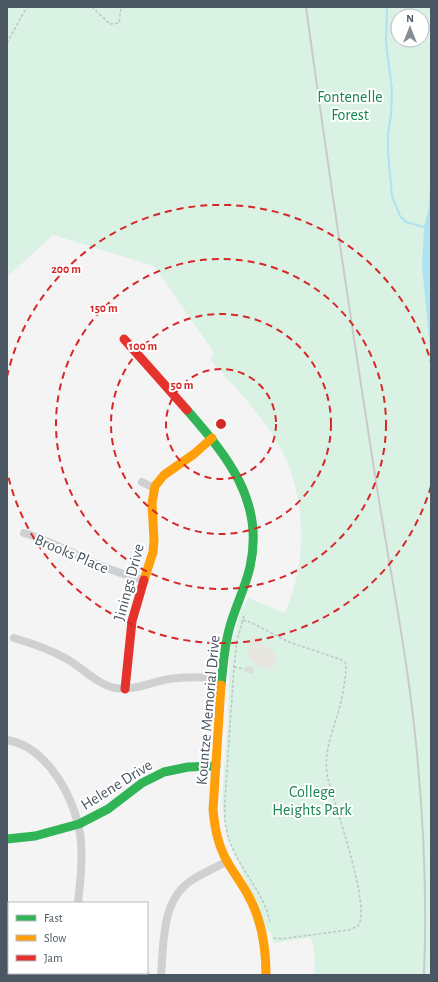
<svg xmlns="http://www.w3.org/2000/svg" width="438" height="982" viewBox="0 0 438 982" font-family="'Alegreya Sans',sans-serif">
<style>
.green{fill:#d9f2e3;fill-rule:evenodd}
.sand{fill:#e7e6e1}
.water{fill:#aee2f0}
.lines{fill:none;stroke-linecap:round;stroke-linejoin:round}
.stream{stroke:#aee2f0;stroke-width:2}
.building{fill:#ddddde}
.path{stroke:#bcc7c4;stroke-width:1.5;stroke-dasharray:3 2;stroke-linecap:butt}
.street{stroke:#ced0d2;stroke-width:8}
.fast{stroke:#30b455;stroke-width:9}
.slow{stroke:#ff9f0a;stroke-width:9}
.jam{stroke:#e5322d;stroke-width:9}
.rail{stroke:#c9cacc;stroke-width:2}
.ring{fill:none;stroke:#d62828;stroke-width:2;stroke-dasharray:7 5}
.labels{text-anchor:middle;stroke-width:4;stroke-linejoin:round;paint-order:stroke}
.park-label{font-size:16px;fill:#17864f;stroke:#fff}
.street-label{font-size:16px;fill:#4a5661;stroke:#fff}
.centre{fill:#d62828;stroke:#fff;stroke-width:2}
.ring-label{font-size:12px;text-anchor:middle;font-weight:bold;fill:#d62828;stroke:#fff;stroke-width:4;stroke-linejoin:round;paint-order:stroke}
</style>
<rect width="100%" height="100%" fill="#f4f4f4"/>
<g class="green">
<path d="M 7,7 L 431,7 L 431,975 L 314,975 L 315,962 L 312,939 L 306,938 L 273,943 L 271,932 L 266,931 L 238,861 L 228,839 L 223,814 L 222,798 L 228,719 L 230,651 L 242,607 L 244,607 L 248,598 L 285,613 C 288,605 292,596 294,587 C 306,544 303,494 283,453 C 265,418 236,389 210,359 L 215,354 L 154,266 L 53,235 L 7,277 ZM 398,16 L 422,16 L 422,40 L 398,40 Z"/>
<path d="M 22,973 L 80,973 L 100,975 L 22,975 Z"/>
</g>
<path class="sand" d="M 252,634 L 276,654 L 273,669 L 257,666 L 247,657 Z"/>
<path class="water" d="M 431,177 L 431,360 L 422,265 L 424,227 L 428,212 Z"/>
<g class="lines">
<path class="stream" d="M 387,7 L 386,43 L 392,90 L 391,115 L 388,133 L 388,153 L 392,196 L 400,216 L 406,222 L 424,227"/>
</g>
<path class="building" d="M 246,666 L 254,668 L 253,674 L 245,672 Z"/>
<g class="lines">
<g class="path">
<path d="M 92,7 L 110,24 L 119,23 L 121,7"/>
<path d="M 7,43 L 24,12 L 28,7"/>
<path d="M 244,616 L 237,641 L 234,667 L 225,800 C 224,815 225,831 231,845 C 242,872 264,893 270,922"/>
<path d="M 243,620 L 252,623 L 289,642 L 342,660 L 345,662 L 346,665 C 346,680 341,705 336,719 C 330,739 323,758 328,779 C 334,803 372,909 358,926 L 349,930 L 280,939 L 273,938"/>
<path d="M 234,667 L 245,669"/>
</g>
<g class="street">
<path d="M 142,482 L 154,488"/>
<path d="M 24,533 C 45,539 62,548 82,557 C 101,567 122,574 143,580"/>
<path d="M 14,638 C 31,643 49,649 65,658 C 82,667 96,684 115,688 C 133,691 152,682 169,679 C 187,676 204,677 222,679"/>
<path d="M 7,740 C 49,747 78,803 81,842 C 83,862 80,883 78,903"/>
<path d="M 7,954 L 9,955"/>
<path d="M 126,973 L 146,975"/>
<path d="M 15,975 L 15,973"/>
<path d="M 161,975 C 164,942 161,900 192,880 C 203,873 216,867 228,861"/>
</g>
<g class="fast">
<path d="M 187,410 C 227,456 265,501 250,567 C 245,589 234,609 229,630 C 224,648 223,667 221,685"/>
<path d="M 7,839 L 35,836 L 79,824 L 108,809 L 142,783 L 164,772 L 188,767 L 216,766"/>
</g>
<g class="slow">
<path d="M 144,580 L 153,552 L 154,540 L 152,503 L 155,486 L 164,475 L 194,454 L 212,438"/>
<path d="M 221,685 L 213,810 C 215,829 218,846 228,863 C 235,875 243,885 249,897 C 262,921 266,948 266,975"/>
</g>
<g class="jam">
<path d="M 124,339 L 187,410"/>
<path d="M 125,689 L 132,621 L 144,580"/>
</g>
<path class="rail" d="M 306,7 C 328,167 352,328 377,488 C 391,576 409,665 417,754 C 424,827 427,902 424,975"/>
</g>
<g class="ring">
<circle cx="221" cy="424" r="55"/>
<circle cx="221" cy="424" r="110"/>
<circle cx="221" cy="424" r="165"/>
<path d="M431 486A219 219 0 0 1 7 471M7 377A219 219 0 0 1 431 362"/>
</g>
<g class="labels">
<g class="park-label">
<text x="350" y="102">Fontenelle<tspan x="350" dy="18">Forest</tspan></text>
<text x="312" y="797">College<tspan x="312" dy="18">Heights Park</tspan></text>
</g>
<g class="street-label">
<text transform="translate(72 553) rotate(23)" y="6">Brooks Place</text>
<text transform="translate(128 582) rotate(-75)" y="6">Jinings Drive</text>
<text transform="translate(207 710) rotate(-85)" y="6">Kountze Memorial Drive</text>
<text transform="translate(116 784) rotate(-32)" y="6">Helene Drive</text>
</g>
</g>
<circle cx="221" cy="424" r="6" class="centre"/>
<g class="ring-label">
<text x="66" y="273">200 m</text>
<text x="104" y="312">150 m</text>
<text x="143" y="350">100 m</text>
<text x="182" y="389">50 m</text>
</g>
<rect width="438" height="982" fill="none" stroke="#4a5661" stroke-width="16"/>
<rect x="8" y="902" width="140" height="72" fill="#ffffff" stroke="#b7bbc0"/>
<rect x="16" y="915" width="20" height="6" fill="#30b455" stroke="#b7bbc0"/>
<text x="44" y="922" font-size="12" fill="#4a5661">Fast</text>
<rect x="16" y="935" width="20" height="6" fill="#ff9f0a" stroke="#b7bbc0"/>
<text x="44" y="942" font-size="12" fill="#4a5661">Slow</text>
<rect x="16" y="955" width="20" height="6" fill="#e5322d" stroke="#b7bbc0"/>
<text x="44" y="962" font-size="12" fill="#4a5661">Jam</text>
<g transform="translate(410 28)"><circle r="19" fill="#ffffff" stroke="#b7bbc0"/>
<path d="M0-3L7 15L0 10L-7 15Z" fill="#868d94"/>
<text y="-6" font-size="11" font-weight="bold" text-anchor="middle" fill="#4a5661">N</text>
</g>
</svg>
